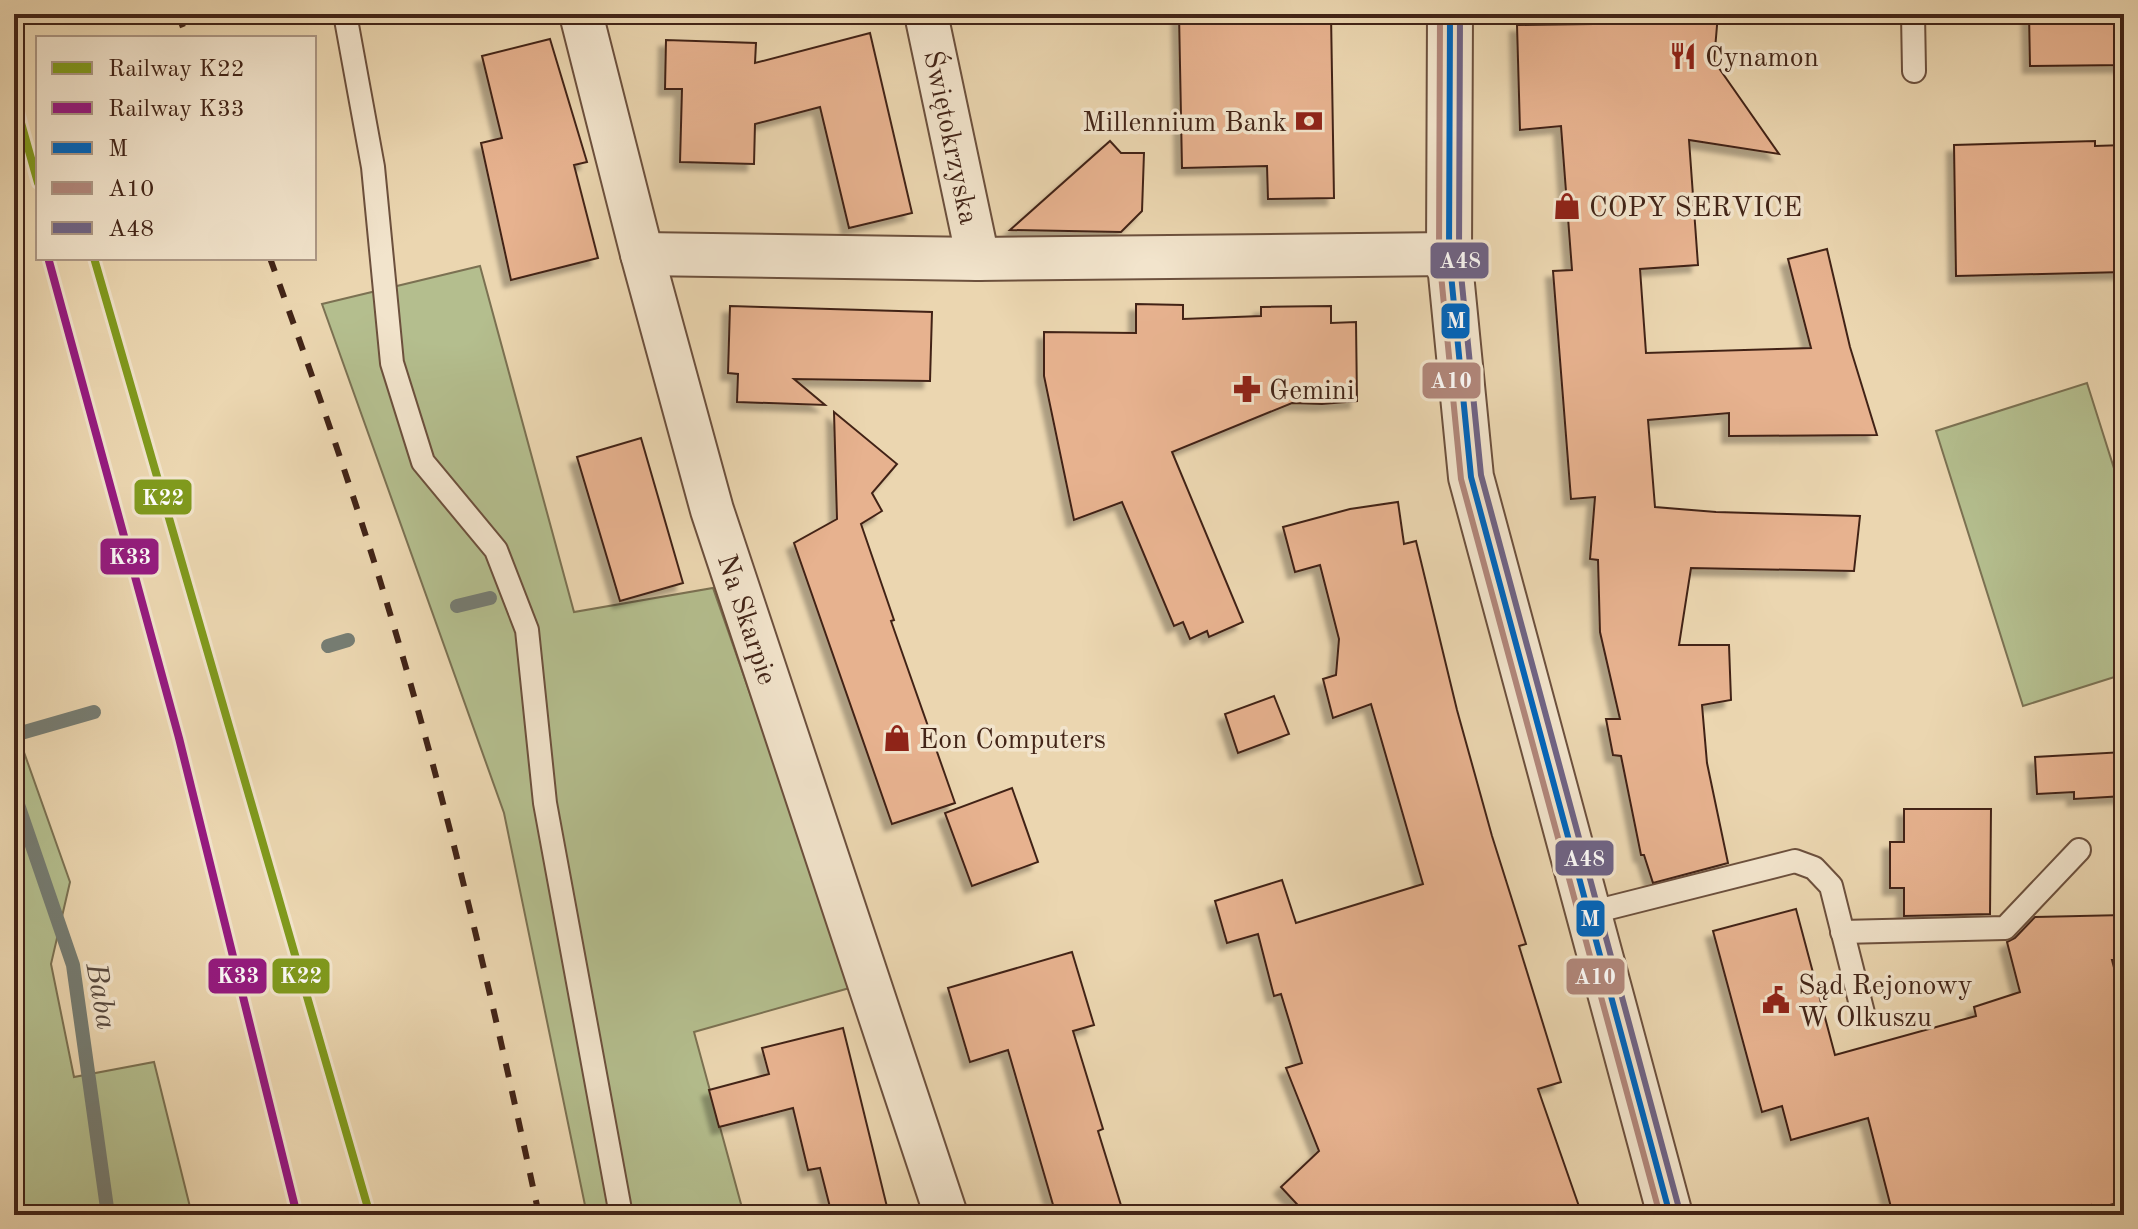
<svg xmlns="http://www.w3.org/2000/svg" width="2138" height="1229" viewBox="0 0 2138 1229" font-family="'Old Standard TT',serif">
<style>
.green{fill:#b4be8e;stroke:#7b7152;stroke-width:2}
.lines{fill:none;stroke-linecap:round;stroke-linejoin:round}
.stream{stroke:#767d73;stroke-width:14}
.building{fill:#e7b28f;stroke:#422417;stroke-width:2;filter:url(#shadow)}
.service-casing{stroke:#6c503d;stroke-width:26}
.minor-casing{stroke:#6c503d;stroke-width:46}
.tertiary-casing{stroke:#6c503d;stroke-width:48}
.service{stroke:#f2e4cc;stroke-width:22}
.minor{stroke:#f2e4cc;stroke-width:42}
.tertiary{stroke:#f2e4cc;stroke-width:44}
.rail{stroke:#422417;stroke-width:6;stroke-dasharray:14 14;stroke-linecap:butt}
.bus-1-casing{stroke:#f2e4cc;stroke-width:12}
.bus-2-casing{stroke:#f2e4cc;stroke-width:12}
.bus-3-casing{stroke:#f2e4cc;stroke-width:12}
.bus-1{stroke:#0065bd;stroke-width:6}
.bus-2{stroke:#b1877b;stroke-width:6}
.bus-3{stroke:#6f6486;stroke-width:6}
.rail-1-casing{stroke:#f2e4cc;stroke-width:14}
.rail-2-casing{stroke:#f2e4cc;stroke-width:14}
.rail-1{stroke:#809a1d;stroke-width:8}
.rail-2{stroke:#951a80;stroke-width:8}
.labels{text-anchor:middle;stroke-width:7;stroke-linejoin:round;paint-order:stroke}
.poi-label{font-size:28px;fill:#422417;stroke:#f2e4cc;text-anchor:start}
.street-label{font-size:28px;fill:#422417;stroke:#f2e4cc}
.water-label{font-size:30px;font-style:italic;fill:#58493e;stroke:#f2e4cc}
.line-badge{stroke:#f2e4cc;stroke-width:3}
.badge-label{font-size:22px;text-anchor:middle;font-weight:bold;fill:#fff}
</style>
<defs>
<filter id="shadow"><feDropShadow dx="-7" dy="7" stdDeviation="2" flood-color="#0004"/></filter>
</defs>
<rect width="100%" height="100%" fill="#ebd6b0"/>
<filter id="stains"><feTurbulence type="fractalNoise" baseFrequency=".0025" numOctaves="4"/><feColorMatrix values="0 0 0 0 .2 0 0 0 0 .09 0 0 0 0 .02 0 0 0 .5 -.17"/></filter>
<radialGradient id="worn" r=".72"><stop offset=".6" stop-color="#630" stop-opacity="0"/><stop offset="1" stop-color="#630" stop-opacity=".3"/></radialGradient>
<g class="green">
<path d="M 480,266 L 574,612 L 713,588 L 853,987 L 694,1032 L 744,1215 L 587,1215 L 504,813 L 322,304 Z"/>
<path d="M 2087,383 L 2124,500 L 2124,674 L 2023,706 L 1936,431 Z"/>
<path d="M 14,724 L 70,882 L 51,964 L 74,1077 L 154,1062 L 192,1215 L 16,1215 Z"/>
</g>
<g class="lines">
<g class="stream">
<path d="M 457,606 L 490,598"/>
<path d="M 328,646 L 348,640"/>
<path d="M 14,735 L 94,712"/>
<path d="M 14,793 L 73,965 L 108,1215"/>
</g>
</g>
<g class="building">
<path d="M 1179,14 L 1331,14 L 1334,198 L 1268,199 L 1267,166 L 1182,168 Z"/>
<path d="M 1664,14 L 1718,14 L 1714,61 L 1779,154 L 1689,140 L 1698,265 L 1640,269 L 1646,353 L 1811,348 L 1788,259 L 1827,249 L 1850,347 L 1877,435 L 1729,436 L 1729,413 L 1648,420 L 1655,507 L 1716,512 L 1860,516 L 1854,571 L 1691,568 L 1679,645 L 1729,645 L 1731,700 L 1702,705 L 1707,763 L 1728,863 L 1653,883 L 1644,855 L 1641,855 L 1621,756 L 1613,755 L 1606,719 L 1620,719 L 1600,632 L 1598,560 L 1590,559 L 1595,497 L 1571,499 L 1553,271 L 1572,270 L 1561,126 L 1520,130 L 1517,25 L 1663,23 Z"/>
<path d="M 2029,14 L 2124,14 L 2124,65 L 2030,66 Z"/>
<path d="M 870,33 L 912,213 L 849,228 L 820,107 L 755,124 L 754,164 L 680,162 L 682,89 L 665,89 L 666,40 L 756,43 L 755,63 Z"/>
<path d="M 550,39 L 587,162 L 574,165 L 598,258 L 511,280 L 481,143 L 502,138 L 482,56 Z"/>
<path d="M 1110,141 L 1121,153 L 1144,153 L 1142,211 L 1121,232 L 1010,230 Z"/>
<path d="M 2095,141 L 2095,146 L 2124,145 L 2124,272 L 1956,276 L 1954,145 Z"/>
<path d="M 1136,304 L 1183,305 L 1183,319 L 1261,316 L 1261,307 L 1331,306 L 1331,323 L 1356,322 L 1357,401 L 1322,404 L 1292,403 L 1172,452 L 1243,622 L 1209,637 L 1207,631 L 1190,639 L 1183,622 L 1174,626 L 1122,502 L 1074,520 L 1044,376 L 1044,332 L 1136,333 Z"/>
<path d="M 730,306 L 932,312 L 930,381 L 794,379 L 825,405 L 737,402 L 738,374 L 728,373 Z"/>
<path d="M 834,412 L 897,464 L 872,493 L 882,511 L 861,524 L 894,620 L 891,621 L 955,803 L 892,824 L 794,543 L 837,519 Z"/>
<path d="M 641,438 L 683,583 L 620,601 L 577,457 Z"/>
<path d="M 1398,502 L 1404,544 L 1416,541 L 1457,710 L 1492,836 L 1526,944 L 1519,946 L 1561,1082 L 1538,1089 L 1582,1215 L 1307,1215 L 1281,1187 L 1319,1151 L 1286,1068 L 1302,1063 L 1281,994 L 1274,996 L 1258,934 L 1227,943 L 1215,901 L 1282,880 L 1296,923 L 1423,884 L 1371,704 L 1333,718 L 1323,679 L 1336,675 L 1339,639 L 1320,565 L 1295,572 L 1283,527 L 1350,509 Z"/>
<path d="M 1274,696 L 1289,734 L 1238,753 L 1225,714 Z"/>
<path d="M 2124,752 L 2124,796 L 2074,799 L 2074,792 L 2037,794 L 2035,757 Z"/>
<path d="M 1012,788 L 1038,862 L 972,886 L 945,813 Z"/>
<path d="M 1904,809 L 1991,809 L 1990,914 L 1904,916 L 1904,888 L 1890,888 L 1890,842 L 1904,842 Z"/>
<path d="M 1796,909 L 1835,1055 L 1976,1016 L 1974,1007 L 2020,992 L 2007,942 L 2015,938 L 2035,917 L 2124,915 L 2124,960 L 2112,960 L 2124,1006 L 2124,1201 L 2092,1210 L 2091,1205 L 2052,1215 L 1893,1215 L 1868,1118 L 1791,1140 L 1782,1106 L 1762,1112 L 1713,931 Z"/>
<path d="M 1072,952 L 1094,1025 L 1073,1031 L 1103,1129 L 1098,1131 L 1124,1215 L 1056,1215 L 1008,1050 L 970,1062 L 948,988 Z"/>
<path d="M 843,1028 L 850,1056 L 889,1215 L 832,1215 L 820,1168 L 808,1170 L 793,1108 L 719,1127 L 709,1090 L 769,1074 L 762,1048 Z"/>
</g>
<g class="lines">
<g class="service-casing">
<g id="service">
<path d="M 345,14 L 373,167 L 392,363 L 423,462 L 496,550 L 527,630 L 545,803 L 621,1215"/>
<path d="M 1913,14 L 1914,71"/>
<path d="M 1589,913 L 1795,861 L 1814,868 L 1831,886 L 1863,1013"/>
<path d="M 1842,932 L 2005,928 L 2079,850"/>
</g>
</g>
<g class="minor-casing">
<g id="minor">
<path id="s1" d="M 581,14 L 642,254 L 712,510 L 946,1215"/>
<path id="s2" d="M 926,14 L 978,259"/>
<path d="M 642,254 L 978,259 L 1449,254"/>
</g>
</g>
<g class="tertiary-casing">
<path id="tertiary" d="M 1450,14 L 1449,254 L 1471,477 L 1670,1215"/>
</g>
<use href="#service" class="service"/>
<use href="#minor" class="minor"/>
<use href="#tertiary" class="tertiary"/>
<g class="rail">
<path d="M 178,14 L 187,38"/>
<path d="M 270,258 C 318,391 365,525 404,661 C 457,844 499,1029 539,1215"/>
</g>
<g class="bus-1-casing">
<path id="bus-1" d="M 1450,14 L 1449,254 L 1471,477 L 1670,1215"/>
</g>
<g class="bus-2-casing">
<path id="bus-2" d="M 1440,14 L 1439,254 L 1461,479 L 1660,1215"/>
</g>
<g class="bus-3-casing">
<path id="bus-3" d="M 1460,14 L 1459,254 L 1481,475 L 1680,1212"/>
</g>
<use href="#bus-1" class="bus-1"/>
<use href="#bus-2" class="bus-2"/>
<use href="#bus-3" class="bus-3"/>
<g class="rail-1-casing">
<g id="rail-1">
<path d="M 14,98 L 38,183"/>
<path d="M 94,258 L 370,1215"/>
</g>
</g>
<g class="rail-2-casing">
<path id="rail-2" d="M 49,261 L 179,738 L 297,1215"/>
</g>
<use href="#rail-1" class="rail-1"/>
<use href="#rail-2" class="rail-2"/>
</g>
<defs>
<g id="restaurant-bare" transform="scale(2.16)"><path d="M-5-6h1v4h1v-4h1v4h1v-4h1v5L-1.5 .5V6h-2V.5L-5-1ZM5-6V6H3V1.5H1.5Q1.5-4 5-6Z" fill="#8f2418" stroke="#f2e4cc" stroke-width="2.5" paint-order="stroke"/></g>
<g id="bank-bare" transform="scale(2.16)"><path d="M-6-4H6V4H-6ZM0-2.3a2.3 2.3 0 1 0 0 4.6a2.3 2.3 0 1 0 0-4.6Z" fill="#8f2418" stroke="#f2e4cc" stroke-width="2.5" paint-order="stroke"/></g>
<g id="shop-bare" transform="scale(2.16)"><path d="M-5-2.5h2.3a2.7 3.5 0 0 1 5.4 0H5L5.5 6h-11ZM-1.5-2.5h3a1.5 2.3 0 0 0-3 0Z" fill="#8f2418" stroke="#f2e4cc" stroke-width="2.5" paint-order="stroke"/></g>
<g id="pharmacy-bare" transform="scale(2.16)"><path d="M-2-6h4v4h4v4h-4v4h-4v-4h-4v-4h4Z" fill="#8f2418" stroke="#f2e4cc" stroke-width="2.5" paint-order="stroke"/></g>
<g id="civic-bare" transform="scale(2.16)"><path d="M-.6-6.5H3V-4.5H.6V-3L4-1V1h2V6H-6V1h2V-1L-.6-3ZM-1.2 2.5V6h2.4V2.5Z" fill="#8f2418" stroke="#f2e4cc" stroke-width="2.5" paint-order="stroke"/></g>
</defs>
<g fill-rule="evenodd">
<use href="#restaurant-bare" x="1683" y="56"/>
<use href="#bank-bare" x="1309" y="121"/>
<use href="#shop-bare" x="1567" y="206"/>
<use href="#pharmacy-bare" x="1247" y="389"/>
<use href="#shop-bare" x="897" y="738"/>
<use href="#civic-bare" x="1776" y="1000"/>
</g>
<g class="labels">
<g class="poi-label">
<text x="1705" y="66">Cynamon</text>
<text x="1287" y="131" text-anchor="end">Millennium Bank</text>
<text x="1589" y="216">COPY SERVICE</text>
<text x="1269" y="399">Gemini</text>
<text x="919" y="748">Eon Computers</text>
<text x="1798" y="994">Sąd Rejonowy<tspan x="1798" dy="32">W Olkuszu</tspan></text>
</g>
<g class="street-label">
<text dy="10" stroke="none"><textPath href="#s2" startOffset="126">Świętokrzyska</textPath></text>
<text dy="10" stroke="none"><textPath href="#s1" startOffset="628">Na Skarpie</textPath></text>
</g>
<g class="water-label">
<text transform="translate(102 996) rotate(80)" y="10">Baba</text>
</g>
</g>
<g class="line-badge">
<rect x="1429" y="241" width="61" height="39" rx="8" fill="#6f6486"/>
<rect x="1440" y="302" width="31" height="38" rx="8" fill="#0065bd"/>
<rect x="1421" y="361" width="61" height="39" rx="8" fill="#b1877b"/>
<rect x="133" y="478" width="60" height="38" rx="8" fill="#809a1d"/>
<rect x="99" y="537" width="61" height="39" rx="8" fill="#951a80"/>
<rect x="1554" y="839" width="61" height="38" rx="8" fill="#6f6486"/>
<rect x="1575" y="899" width="31" height="39" rx="8" fill="#0065bd"/>
<rect x="271" y="957" width="60" height="38" rx="8" fill="#809a1d"/>
<rect x="207" y="957" width="61" height="38" rx="8" fill="#951a80"/>
<rect x="1565" y="957" width="61" height="39" rx="8" fill="#b1877b"/>
</g>
<g class="badge-label">
<text x="1460" y="268">A48</text>
<text x="1456" y="328">M</text>
<text x="1451" y="388">A10</text>
<text x="163" y="505">K22</text>
<text x="130" y="564">K33</text>
<text x="1584" y="866">A48</text>
<text x="1590" y="926">M</text>
<text x="301" y="983">K22</text>
<text x="238" y="983">K33</text>
<text x="1595" y="984">A10</text>
</g>
<rect width="2138" height="1229" fill="none" stroke="#ebd6b0" stroke-width="48"/>
<rect x="16" y="16" width="2106" height="1197" fill="none" stroke="#422417" stroke-width="4"/>
<rect x="24" y="24" width="2090" height="1181" fill="none" stroke="#422417" stroke-width="2"/>
<rect x="36" y="36" width="280" height="224" fill="#f2e4cc" stroke="#ac9784" stroke-width="2"/>
<rect x="52" y="62" width="40" height="12" fill="#809a1d" stroke="#ac9784" stroke-width="2"/>
<text x="108" y="76" font-size="24" fill="#422417">Railway K22</text>
<rect x="52" y="102" width="40" height="12" fill="#951a80" stroke="#ac9784" stroke-width="2"/>
<text x="108" y="116" font-size="24" fill="#422417">Railway K33</text>
<rect x="52" y="142" width="40" height="12" fill="#0065bd" stroke="#ac9784" stroke-width="2"/>
<text x="108" y="156" font-size="24" fill="#422417">M</text>
<rect x="52" y="182" width="40" height="12" fill="#b1877b" stroke="#ac9784" stroke-width="2"/>
<text x="108" y="196" font-size="24" fill="#422417">A10</text>
<rect x="52" y="222" width="40" height="12" fill="#6f6486" stroke="#ac9784" stroke-width="2"/>
<text x="108" y="236" font-size="24" fill="#422417">A48</text>
<rect width="100%" height="100%" filter="url(#stains)"/>
<rect width="100%" height="100%" fill="url(#worn)"/>
</svg>
